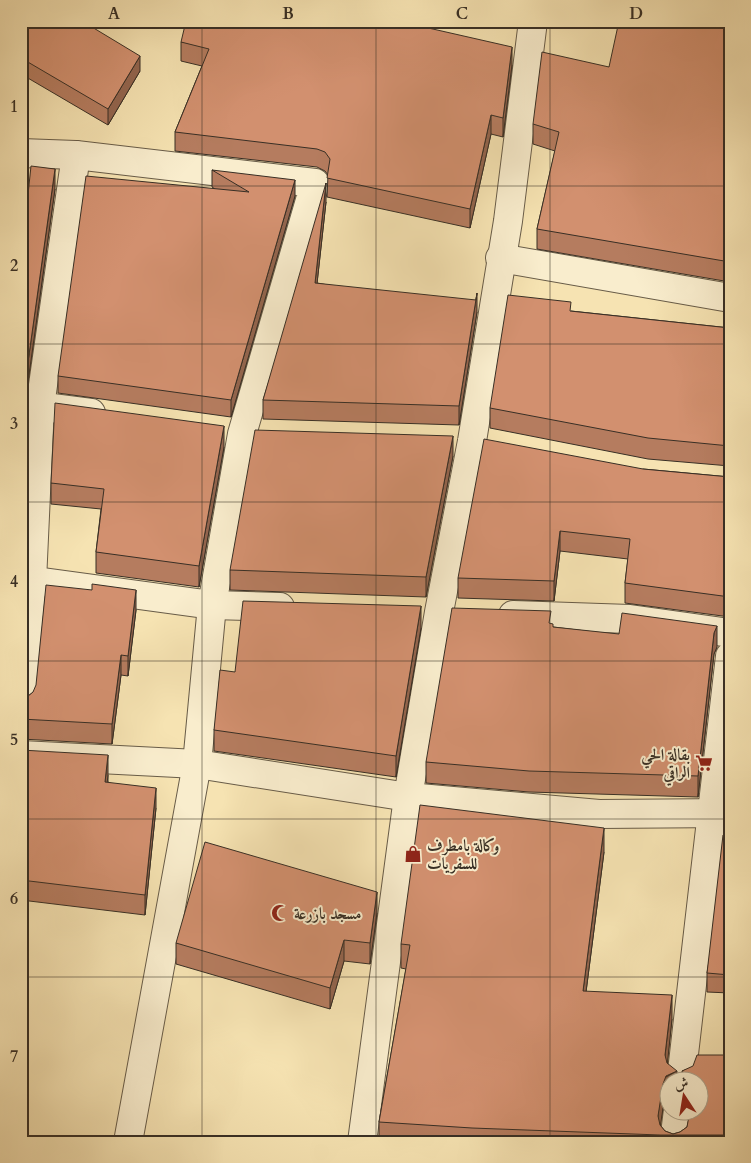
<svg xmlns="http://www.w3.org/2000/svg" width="751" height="1163" viewBox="0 0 751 1163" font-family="Cardo,Amiri,serif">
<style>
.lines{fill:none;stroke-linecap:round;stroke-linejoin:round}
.street-casing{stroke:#685c48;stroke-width:30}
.street{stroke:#f9edcd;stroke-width:28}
.wall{fill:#b57c5f;stroke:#382f25}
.shaded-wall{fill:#93654e;stroke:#382f25}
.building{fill:#d2906f;stroke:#382f25}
.grid{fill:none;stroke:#382f25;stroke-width:1;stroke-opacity:0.55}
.labels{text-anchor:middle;stroke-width:4;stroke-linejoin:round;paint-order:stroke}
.poi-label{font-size:16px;font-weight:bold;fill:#382f25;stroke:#f9edcd;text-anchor:start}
.neatline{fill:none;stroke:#382f25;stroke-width:2}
.grid-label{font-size:16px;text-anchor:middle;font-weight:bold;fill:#382f25}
</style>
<rect width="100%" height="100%" fill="#f6e3b2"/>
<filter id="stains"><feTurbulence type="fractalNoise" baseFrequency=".004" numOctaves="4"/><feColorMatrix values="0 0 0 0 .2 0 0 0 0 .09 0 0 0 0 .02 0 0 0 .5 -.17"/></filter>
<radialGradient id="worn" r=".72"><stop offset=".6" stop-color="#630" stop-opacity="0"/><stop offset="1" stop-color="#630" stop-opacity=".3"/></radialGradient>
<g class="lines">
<g class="street-casing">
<g id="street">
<path d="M 21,153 L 76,155 L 315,183 L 242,434 L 212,605 L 197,764 L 128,1142"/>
<path d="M 500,258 L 730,298"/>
<path d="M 21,404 L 91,413"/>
<path d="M 21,579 L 212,605 L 280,607"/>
<path d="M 513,615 L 630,619 L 730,633"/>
<path d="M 21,703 L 32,581 L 40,406 L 76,155"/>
<path d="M 21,755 L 197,764 L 408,797 L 599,814 L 730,813"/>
<path d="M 681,1080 L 730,656"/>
<path d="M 362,1142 L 408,797 L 439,612 L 472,441 L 508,221 L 533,21"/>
<path d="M 674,1142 L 678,1110"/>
</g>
</g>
<use href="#street" class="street"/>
</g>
<g class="wall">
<path d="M 21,21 L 140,71 L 108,125 L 21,74 Z"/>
<path d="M 730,21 L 730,282 L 537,249 L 537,229 L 555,151 L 533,144 L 533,124 L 609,67 Z"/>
<path d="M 428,28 L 512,65 L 503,137 L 491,134 L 470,228 L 327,197 L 328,175 L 325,171 L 317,167 L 175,151 L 175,132 L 202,66 L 181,61 L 181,42 Z"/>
<path d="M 212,170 L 295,196 L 231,417 L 58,393 L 58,376 L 215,189 L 212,187 Z"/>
<path d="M 55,189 L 27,389 L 21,389 L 21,233 L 24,233 Z"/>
<path d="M 326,202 L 317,283 L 477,312 L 459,425 L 263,419 L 263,400 Z"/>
<path d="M 571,311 L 730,328 L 730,466 L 648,459 L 490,428 L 490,408 Z"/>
<path d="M 224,447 L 199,587 L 96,573 L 96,552 L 101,509 L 51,504 L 51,483 Z"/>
<path d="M 453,456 L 426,597 L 230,590 L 230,570 Z"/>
<path d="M 643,469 L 730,477 L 730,617 L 625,603 L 625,583 L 628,559 L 560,551 L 554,601 L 458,598 L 458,578 Z"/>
<path d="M 136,610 L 128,676 L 121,675 L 112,744 L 21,739 L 21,698 L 27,697 Z"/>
<path d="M 551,624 L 553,627 L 717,647 L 714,654 L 698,797 L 529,792 L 426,783 L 426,762 Z"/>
<path d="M 421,628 L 396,777 L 214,751 L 214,730 L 235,672 Z"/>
<path d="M 21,750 L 108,775 L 108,782 L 156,808 L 145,915 L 21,900 Z"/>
<path d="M 730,836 L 730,993 L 707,992 L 707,973 Z"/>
<path d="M 604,852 L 586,992 L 672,1019 L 667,1063 L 677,1080 L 663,1108 L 660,1125 L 665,1131 L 673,1134 L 680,1132 L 687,1127 L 698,1080 L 682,1080 L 682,1071 L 730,1055 L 730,1142 L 379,1142 L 379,1122 L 406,969 L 401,968 L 401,944 Z"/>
<path d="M 377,913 L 370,964 L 344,961 L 330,1009 L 176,964 L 176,943 Z"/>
</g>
<g class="shaded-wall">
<path d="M 425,21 L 430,21 L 424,46 L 424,27 Z"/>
<path d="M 512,47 L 512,65 L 503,137 L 503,118 Z"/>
<path d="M 140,56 L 140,71 L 108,125 L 108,109 Z"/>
<path d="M 491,115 L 491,134 L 470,228 L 470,209 Z"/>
<path d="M 55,169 L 55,189 L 27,389 L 27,369 Z"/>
<path d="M 295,180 L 295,196 L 231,417 L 231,400 Z"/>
<path d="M 326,183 L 326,202 L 315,302 L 315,283 Z"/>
<path d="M 477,293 L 477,312 L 459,425 L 459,406 Z"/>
<path d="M 24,400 L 24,420 L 21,474 L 21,454 Z"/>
<path d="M 224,426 L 224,447 L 199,587 L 199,566 Z"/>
<path d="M 453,436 L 453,456 L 426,597 L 426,577 Z"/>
<path d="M 560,531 L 560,551 L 554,601 L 554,581 Z"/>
<path d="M 136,590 L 136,610 L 128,676 L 128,656 Z"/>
<path d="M 421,606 L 421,628 L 396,777 L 396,756 Z"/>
<path d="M 717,626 L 717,647 L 714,654 L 698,797 L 698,776 L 714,633 Z"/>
<path d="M 121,655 L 121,675 L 112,744 L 112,724 Z"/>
<path d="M 108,755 L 108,775 L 105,802 L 105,782 Z"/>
<path d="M 156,788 L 156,808 L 145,915 L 145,895 Z"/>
<path d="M 604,828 L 604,852 L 583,1015 L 583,991 Z"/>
<path d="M 377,892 L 377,913 L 370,964 L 370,943 Z"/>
<path d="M 344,940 L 344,961 L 330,1009 L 330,988 Z"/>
<path d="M 672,995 L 672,1019 L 666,1077 L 677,1071 L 677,1080 L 668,1080 L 668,1099 L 666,1100 L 663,1108 L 659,1135 L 658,1116 Z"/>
</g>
<g class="building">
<path d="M 21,21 L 82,21 L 140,56 L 108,109 L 21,58 Z"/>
<path d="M 186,21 L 425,21 L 424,27 L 512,47 L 503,118 L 491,115 L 470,209 L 327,178 L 330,159 L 325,152 L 317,149 L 175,132 L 209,49 L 181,42 Z"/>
<path d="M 619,21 L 730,21 L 730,262 L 537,229 L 559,132 L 533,124 L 542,52 L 609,67 Z"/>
<path d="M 31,166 L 55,169 L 27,369 L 21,369 L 21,233 L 24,233 Z"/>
<path d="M 212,170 L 295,180 L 231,400 L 58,376 L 86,176 L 249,192 Z"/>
<path d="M 326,183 L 315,283 L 476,300 L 477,293 L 459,406 L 263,400 Z"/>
<path d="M 508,295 L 571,302 L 570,311 L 730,328 L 730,446 L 648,438 L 490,408 Z"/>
<path d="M 21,399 L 24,400 L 21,454 Z"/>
<path d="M 55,403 L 224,426 L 199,566 L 96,552 L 104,489 L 51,483 Z"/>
<path d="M 255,430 L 453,436 L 426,577 L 230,570 Z"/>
<path d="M 484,439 L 643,469 L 730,477 L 730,597 L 625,583 L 630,539 L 560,531 L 554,581 L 458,578 Z"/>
<path d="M 92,584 L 136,590 L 128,656 L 121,655 L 112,724 L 21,719 L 21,698 L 27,697 L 33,692 L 36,685 L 46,585 L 92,590 Z"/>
<path d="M 243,601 L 421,606 L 396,756 L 214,730 L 220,670 L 235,672 Z"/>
<path d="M 452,608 L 551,611 L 549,623 L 553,624 L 553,627 L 619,634 L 622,613 L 717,626 L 714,633 L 698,776 L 529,771 L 426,762 Z"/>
<path d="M 21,750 L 108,755 L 105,782 L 156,788 L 145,895 L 21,880 Z"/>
<path d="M 420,805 L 604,828 L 583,991 L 672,995 L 665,1055 L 667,1063 L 677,1071 L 666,1076 L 663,1084 L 658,1116 L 660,1125 L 665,1131 L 673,1134 L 680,1132 L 687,1127 L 690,1110 L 698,1110 L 698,1080 L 692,1080 L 682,1071 L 693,1066 L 697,1055 L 730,1055 L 730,1135 L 660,1135 L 472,1128 L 379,1122 L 410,945 L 401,944 Z"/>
<path d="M 723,835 L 730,836 L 730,975 L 707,973 Z"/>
<path d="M 205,842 L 377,892 L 370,943 L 344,940 L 330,988 L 176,943 Z"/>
</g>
<path class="grid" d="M 202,21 L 202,1142M 376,21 L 376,1142M 550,21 L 550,1142M 21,186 L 730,186M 21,344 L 730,344M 21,502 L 730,502M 21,661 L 730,661M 21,819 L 730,819M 21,977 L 730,977"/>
<defs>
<g id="supermarket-bare" transform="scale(1.35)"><path d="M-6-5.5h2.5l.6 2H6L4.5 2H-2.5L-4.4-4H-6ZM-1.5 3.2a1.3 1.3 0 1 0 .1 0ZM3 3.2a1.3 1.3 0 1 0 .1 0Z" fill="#8f2418" stroke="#f9edcd" stroke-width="2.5" paint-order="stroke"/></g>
<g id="shop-bare" transform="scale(1.35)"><path d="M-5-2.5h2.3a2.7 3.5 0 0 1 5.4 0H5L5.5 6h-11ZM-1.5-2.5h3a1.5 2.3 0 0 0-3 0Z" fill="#8f2418" stroke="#f9edcd" stroke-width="2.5" paint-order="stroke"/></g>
<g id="mosque-bare" transform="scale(1.35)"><path d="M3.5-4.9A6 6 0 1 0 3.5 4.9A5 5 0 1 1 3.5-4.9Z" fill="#8f2418" stroke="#f9edcd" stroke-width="2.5" paint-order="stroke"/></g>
</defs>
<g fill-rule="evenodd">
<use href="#supermarket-bare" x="704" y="763"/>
<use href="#shop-bare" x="413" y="854"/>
<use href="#mosque-bare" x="280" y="913"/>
</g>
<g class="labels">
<g class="poi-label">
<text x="690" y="760" text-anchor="end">بقالة الحي<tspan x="690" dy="18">الراقي</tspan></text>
<text x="427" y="851">وكالة بامطرف<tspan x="427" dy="18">للسفريات</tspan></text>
<text x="294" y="919">مسجد بازرعة</text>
</g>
</g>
<rect width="751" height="1163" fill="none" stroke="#f6e3b2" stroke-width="55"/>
<g transform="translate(684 1096) rotate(348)"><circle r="24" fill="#f9edcd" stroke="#aca18a"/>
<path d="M0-4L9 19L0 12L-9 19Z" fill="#8f2418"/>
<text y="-8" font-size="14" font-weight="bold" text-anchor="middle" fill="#382f25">ش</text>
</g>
<rect x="28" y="28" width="696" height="1108" class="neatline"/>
<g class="grid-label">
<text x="114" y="19">A</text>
<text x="288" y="19">B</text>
<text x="462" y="19">C</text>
<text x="636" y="19">D</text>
<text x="14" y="112">1</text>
<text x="14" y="271">2</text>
<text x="14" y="429">3</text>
<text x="14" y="587">4</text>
<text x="14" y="745">5</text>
<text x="14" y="904">6</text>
<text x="14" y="1062">7</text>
</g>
<rect width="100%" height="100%" filter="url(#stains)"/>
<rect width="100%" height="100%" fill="url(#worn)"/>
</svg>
